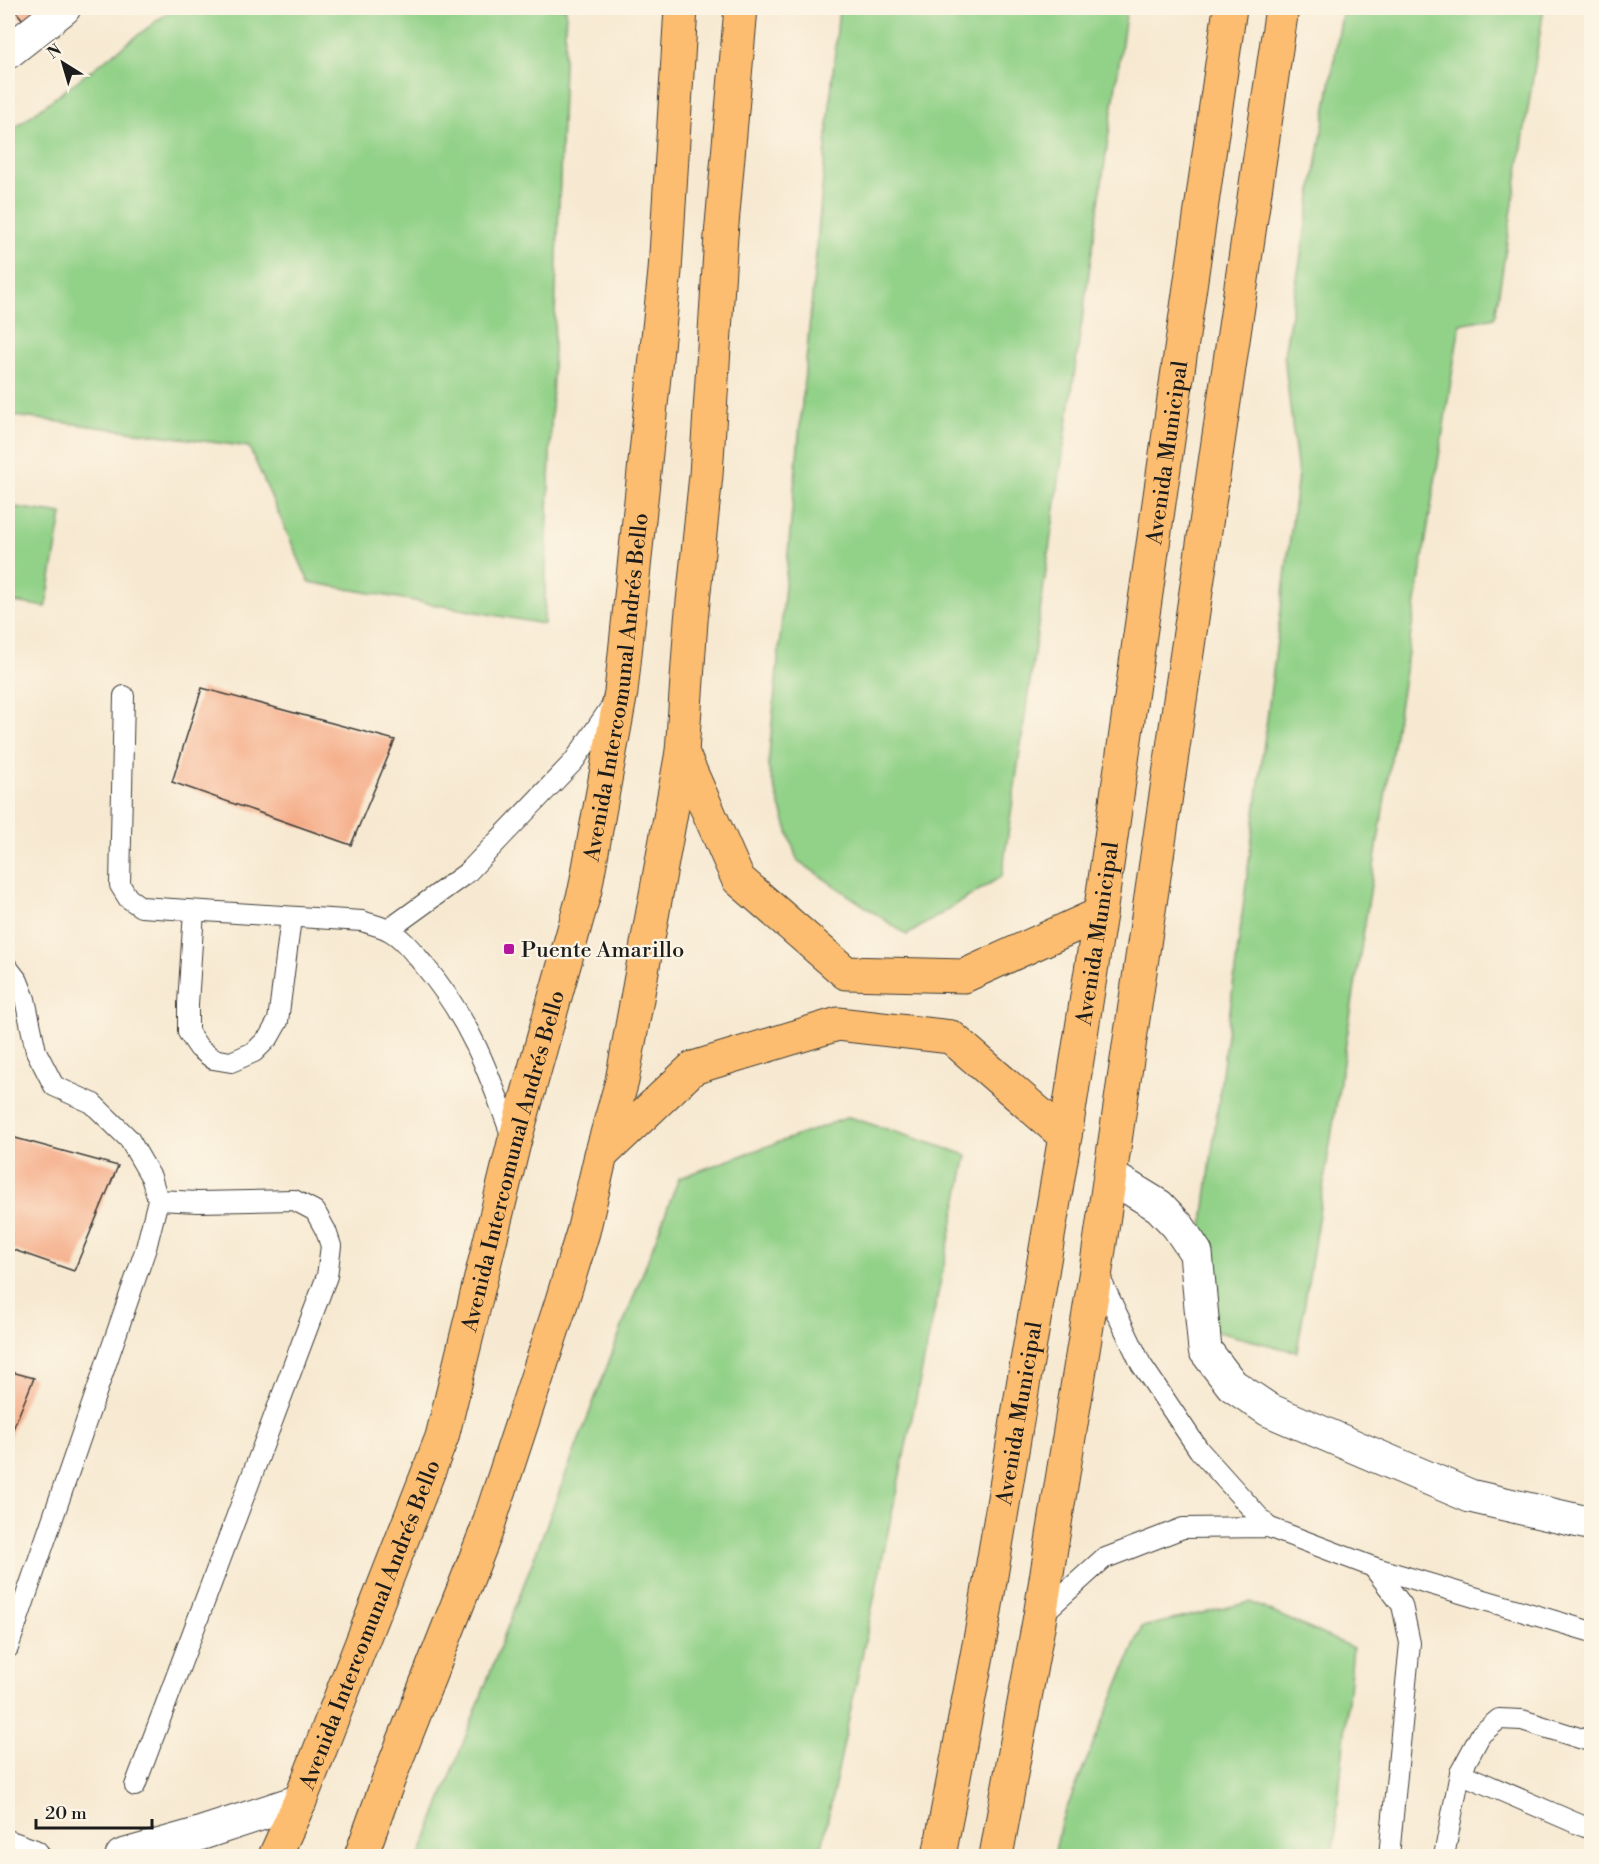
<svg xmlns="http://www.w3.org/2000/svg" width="1599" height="1864" viewBox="0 0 1599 1864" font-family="'Libre Bodoni',serif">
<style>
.green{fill:#92d188;stroke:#577652;stroke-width:1.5}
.building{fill:#f5ad89}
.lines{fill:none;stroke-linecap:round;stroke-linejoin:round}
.lane-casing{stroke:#3d3b37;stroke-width:22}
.street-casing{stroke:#3d3b37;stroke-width:35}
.highway-casing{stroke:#3d3b37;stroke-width:35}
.lane{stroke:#fff;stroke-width:20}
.street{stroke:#fff;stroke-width:33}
.highway{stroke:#fcbd6f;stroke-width:33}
.poi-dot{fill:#b5179e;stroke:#fcf5e5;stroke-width:2}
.labels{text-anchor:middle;stroke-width:4.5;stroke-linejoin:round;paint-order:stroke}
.street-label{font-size:22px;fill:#1c1c1c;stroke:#fcf5e5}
.poi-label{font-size:22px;fill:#1c1c1c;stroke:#fcf5e5;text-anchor:start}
</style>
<rect width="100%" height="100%" fill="#fcf5e5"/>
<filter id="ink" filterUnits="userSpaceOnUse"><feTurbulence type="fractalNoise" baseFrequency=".0167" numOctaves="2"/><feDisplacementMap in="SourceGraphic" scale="12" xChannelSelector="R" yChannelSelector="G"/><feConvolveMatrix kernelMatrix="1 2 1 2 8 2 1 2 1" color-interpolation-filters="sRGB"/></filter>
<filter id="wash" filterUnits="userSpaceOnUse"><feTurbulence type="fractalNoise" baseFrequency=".008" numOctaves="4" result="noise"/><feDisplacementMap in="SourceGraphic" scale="24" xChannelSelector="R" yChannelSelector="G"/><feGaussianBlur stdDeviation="1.35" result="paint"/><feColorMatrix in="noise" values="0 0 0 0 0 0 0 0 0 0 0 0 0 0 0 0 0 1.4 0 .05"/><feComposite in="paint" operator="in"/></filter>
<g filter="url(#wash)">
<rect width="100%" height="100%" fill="#f7e9d1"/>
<g class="green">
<path d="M 174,8 L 566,8 L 544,624 L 309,582 L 249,447 L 8,415 L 8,133 Z"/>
<path d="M 839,8 L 1127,8 L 1002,876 L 907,935 L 797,860 L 768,767 Z"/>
<path d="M 1343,8 L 1544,8 L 1495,317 L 1460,324 L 1297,1352 L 1190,1325 L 1298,475 L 1284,355 Z"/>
<path d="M 8,506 L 62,514 L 46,607 L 8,601 Z"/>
<path d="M 849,1117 L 967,1155 L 820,1856 L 420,1856 L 679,1178 Z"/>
<path d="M 1250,1602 L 1353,1648 L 1333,1856 L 1054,1856 L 1061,1822 L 1142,1627 Z"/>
</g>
<g id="blocks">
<g class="building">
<path d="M 13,8 L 51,8 L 28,26 Z"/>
<path d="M 202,688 L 395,740 L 351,845 L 172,782 Z"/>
<path d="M 8,1136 L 118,1166 L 74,1271 L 8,1248 Z"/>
<path d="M 8,1371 L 34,1378 L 8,1441 Z"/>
</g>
</g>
</g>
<g filter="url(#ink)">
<use href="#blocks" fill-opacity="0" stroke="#3d3b37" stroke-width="1.5"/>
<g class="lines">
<g class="lane-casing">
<g id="lane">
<path d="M 124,696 L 120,885 L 128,898 L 141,907 L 362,921 C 370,924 380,926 388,930 C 402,937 414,953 424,965 C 471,1021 489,1073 513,1140"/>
<path d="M 194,911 L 188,1004 L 188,1032 L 199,1048 L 213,1059 L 231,1062 L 254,1052 L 269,1037 L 278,1021 L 291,918"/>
<path d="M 388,930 L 468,872 L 574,761 L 613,704"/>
<path d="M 8,968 L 18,981 L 25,999 L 36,1051 L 54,1086 L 92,1103 L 129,1139 L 151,1177 L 158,1200 L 146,1248 L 8,1648"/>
<path d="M 1097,1272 L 1141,1364 L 1199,1450 L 1268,1527"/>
<path d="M 1373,1567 L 1402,1605 L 1410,1643 L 1389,1856"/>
<path d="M 1040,1616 L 1103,1559 L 1183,1528 L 1268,1527 L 1373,1567 L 1592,1632"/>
<path d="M 1460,1773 L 1592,1830"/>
<path d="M 135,1786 L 327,1276 L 331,1246 L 326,1231 L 315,1211 L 294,1200 L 198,1202 L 158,1200"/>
<path d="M 1444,1856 L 1460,1773 L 1481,1734 L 1499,1719 L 1522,1720 L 1592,1742"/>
</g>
</g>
<g class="street-casing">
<g id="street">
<path d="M 8,52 L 64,8"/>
<path d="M 1110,1176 L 1159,1206 L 1178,1226 L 1196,1253 L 1205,1350 L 1232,1385 L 1269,1410 L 1470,1496 L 1592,1524"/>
<path d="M 8,1847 L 33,1856"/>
<path d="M 122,1856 L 196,1835 L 300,1801"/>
</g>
</g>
<g class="highway-casing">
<g id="highway">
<path d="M 682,752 L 738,879 L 846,973 L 964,976 L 1100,914"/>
<path d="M 601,1155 L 693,1068 L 838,1024 L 951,1037 L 1065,1136"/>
<path id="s1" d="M 275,1856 L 300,1801 L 442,1437 L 514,1143 L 585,890 L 621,692 L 665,271 L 681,8"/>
<path d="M 361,1856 L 388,1781 L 486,1532 L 560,1307 L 583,1232 L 601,1155 L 622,1081 L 682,752 L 691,621 L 706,475 L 721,236 L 741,8"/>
<path id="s2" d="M 939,1856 L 982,1629 L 1065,1136 L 1100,914 L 1230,8"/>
<path d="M 996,1856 L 1040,1616 L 1096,1270 L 1282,8"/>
</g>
</g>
<use href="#lane" class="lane"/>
<use href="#street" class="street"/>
<use href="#highway" class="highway"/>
</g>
</g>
<rect class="poi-dot" x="503" y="943" width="12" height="12" rx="3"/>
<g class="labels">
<g class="street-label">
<text dy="8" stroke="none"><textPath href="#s2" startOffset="1422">Avenida Municipal</textPath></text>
<text dy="8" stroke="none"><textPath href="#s1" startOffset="1222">Avenida Intercomunal Andrés Bello</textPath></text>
<text dy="8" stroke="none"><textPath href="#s2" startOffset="936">Avenida Municipal</textPath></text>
<text dy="8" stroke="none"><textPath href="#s1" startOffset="736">Avenida Intercomunal Andrés Bello</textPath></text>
<text dy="8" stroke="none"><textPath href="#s2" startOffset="450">Avenida Municipal</textPath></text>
<text dy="8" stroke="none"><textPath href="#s1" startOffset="250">Avenida Intercomunal Andrés Bello</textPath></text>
</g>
<g class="poi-label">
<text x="521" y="957">Puente Amarillo</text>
</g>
</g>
<rect width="1599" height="1864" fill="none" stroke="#fcf5e5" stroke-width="30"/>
<g transform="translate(63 63) rotate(323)" stroke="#fcf5e5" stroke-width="4.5" paint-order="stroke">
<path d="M0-4.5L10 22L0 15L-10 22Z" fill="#1c1c1c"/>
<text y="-9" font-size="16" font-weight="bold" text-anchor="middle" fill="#1c1c1c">N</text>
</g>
<path d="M36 1819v9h116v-9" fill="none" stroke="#1c1c1c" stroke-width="3"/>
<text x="45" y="1819" font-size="18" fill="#1c1c1c" stroke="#fcf5e5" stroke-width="4.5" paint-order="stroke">20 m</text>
</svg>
